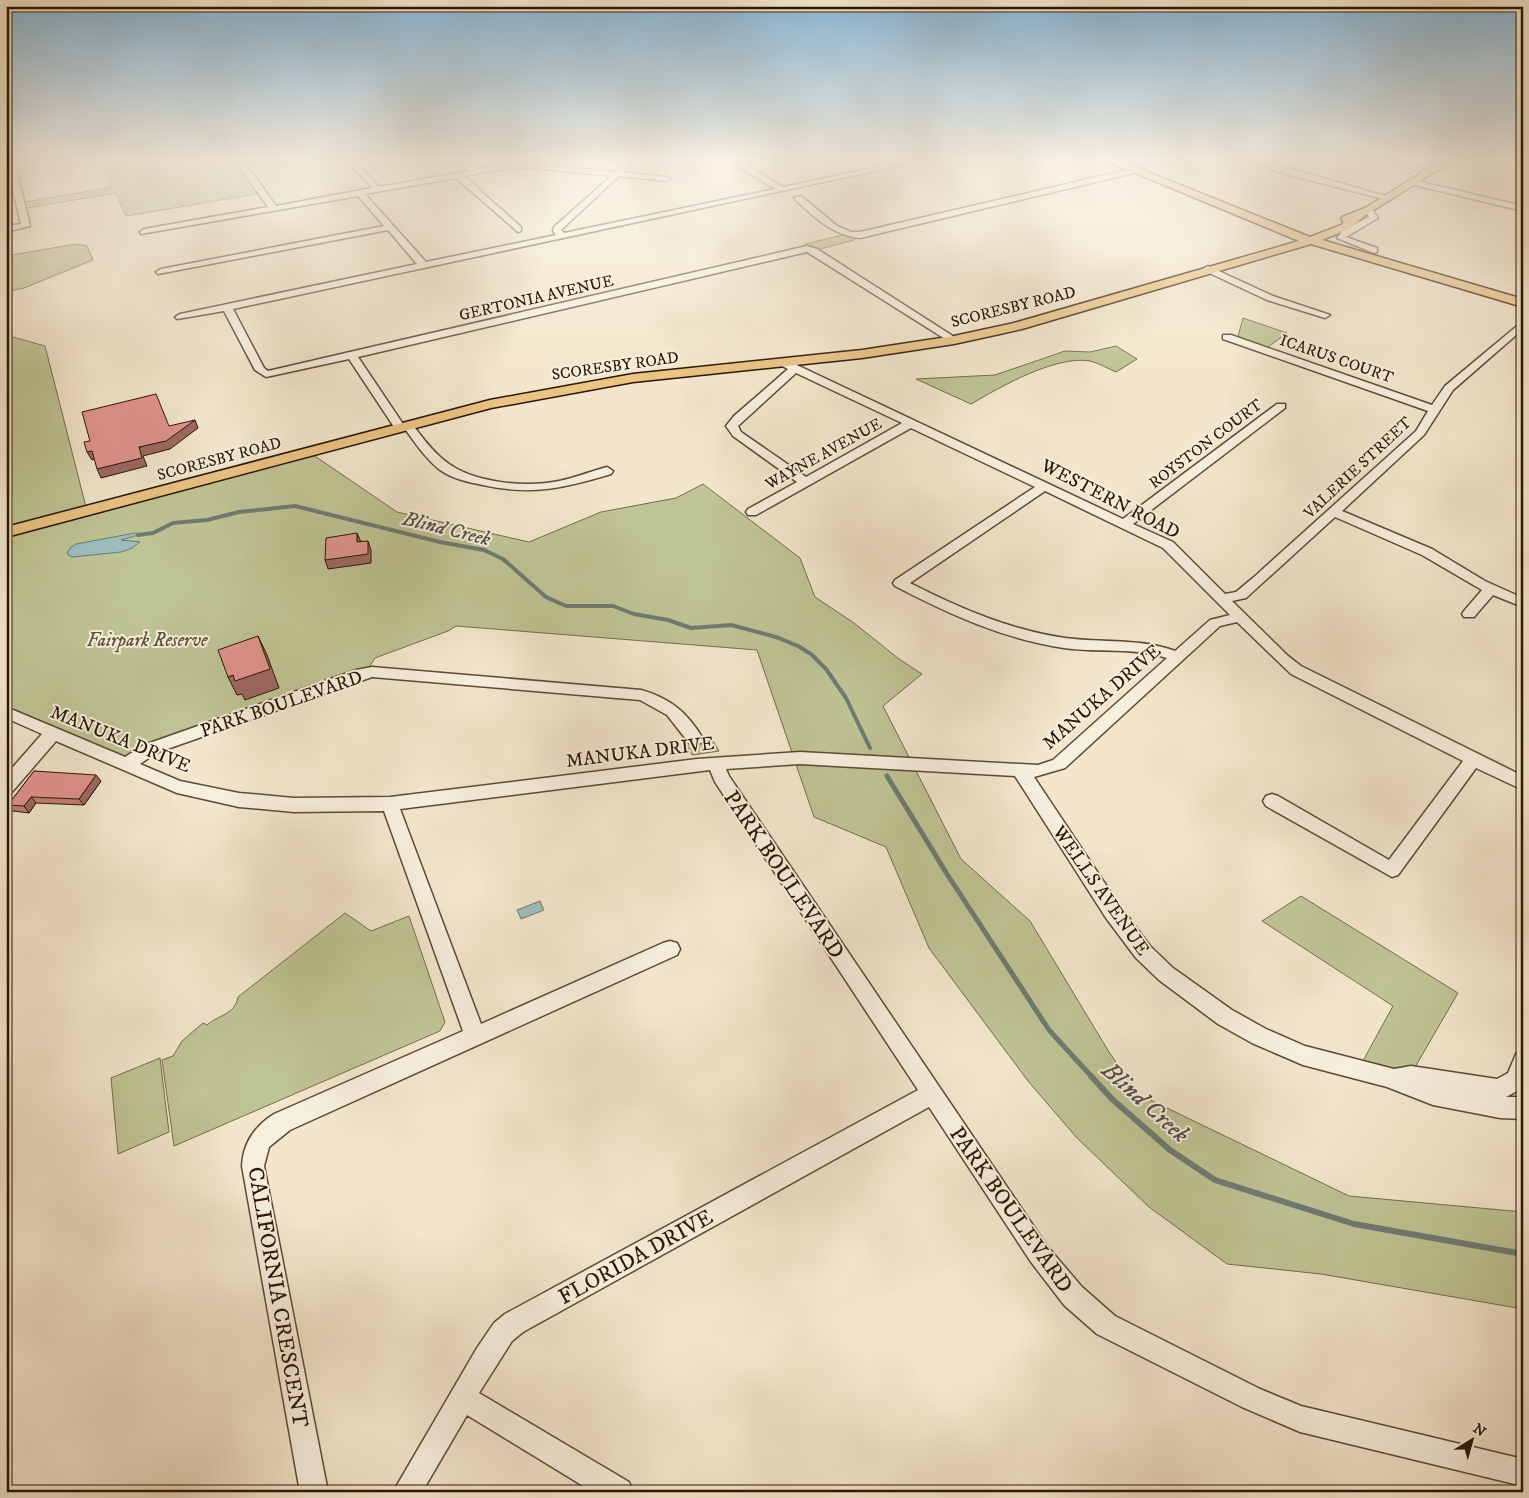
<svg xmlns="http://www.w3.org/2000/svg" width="1529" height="1498" viewBox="0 0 1529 1498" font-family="'IM FELL DW Pica',serif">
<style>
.green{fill:#bfc495;stroke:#746d4b}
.water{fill:#9dbebf;stroke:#6f7b73}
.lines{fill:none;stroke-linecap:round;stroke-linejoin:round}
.stream-far2{stroke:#6f7b73;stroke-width:4}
.stream-far1{stroke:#6f7b73;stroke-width:5}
.stream{stroke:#6f7b73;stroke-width:6}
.minor-casing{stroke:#5c4a34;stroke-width:3}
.major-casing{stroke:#2a1601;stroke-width:3}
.minor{fill:#f7efde;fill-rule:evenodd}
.major{fill:#eac386;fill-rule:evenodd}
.wall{fill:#c27f7a;stroke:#2a1601}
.shaded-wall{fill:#9e6863;stroke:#2a1601}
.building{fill:#e1948e;stroke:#2a1601}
.labels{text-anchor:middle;stroke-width:4;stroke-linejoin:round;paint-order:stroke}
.far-street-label{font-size:16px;fill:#2a1601;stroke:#f7efde}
.street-label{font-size:19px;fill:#2a1601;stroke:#f7efde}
.park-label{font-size:19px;font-style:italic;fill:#5e5335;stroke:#f7efde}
.water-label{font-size:20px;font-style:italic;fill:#525144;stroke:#f7efde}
.near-street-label{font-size:22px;fill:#2a1601;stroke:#f7efde}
.near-water-label{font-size:24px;font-style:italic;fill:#525144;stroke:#f7efde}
</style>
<rect width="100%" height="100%" fill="#f3e6cc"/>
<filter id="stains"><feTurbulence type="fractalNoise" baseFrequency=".004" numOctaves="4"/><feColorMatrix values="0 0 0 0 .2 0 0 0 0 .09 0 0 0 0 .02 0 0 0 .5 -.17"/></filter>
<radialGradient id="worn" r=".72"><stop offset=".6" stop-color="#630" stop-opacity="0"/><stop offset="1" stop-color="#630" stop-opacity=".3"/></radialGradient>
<g class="green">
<path d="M 102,160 L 239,160 L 262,193 L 126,216 L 116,193 L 21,209 L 20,203 L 112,187 Z"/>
<path d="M 847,234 L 856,236 L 854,240 L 813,251 L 807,249 L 805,244 Z"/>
<path d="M 76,244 L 87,246 L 93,260 L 24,288 L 6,292 L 6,256 Z"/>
<path d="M 1243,318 L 1287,333 L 1264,350 L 1237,340 Z"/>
<path d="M 6,335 L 45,346 L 87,511 L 309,452 L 397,512 L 529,542 L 601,512 L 676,498 L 703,484 L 800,558 L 815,597 L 854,623 L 899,659 L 922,674 L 883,706 L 961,859 L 1030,921 L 1109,1052 L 1138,1094 L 1349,1196 L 1523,1212 L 1523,1309 L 1321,1274 L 1227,1264 L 1149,1207 L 1077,1138 L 1028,1081 L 929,948 L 886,847 L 814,817 L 757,650 L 456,626 L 448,631 L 375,658 L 366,672 L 150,749 L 126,765 L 6,712 Z"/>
<path d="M 1116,346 L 1137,359 L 1116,372 C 1108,369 1099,363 1090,361 C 1056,355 1000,387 971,404 L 916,379 L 995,375 L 1065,351 L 1090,352 Z"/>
<path d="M 710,736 L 719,751 L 692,755 L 685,742 Z"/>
<path d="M 1301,896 L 1458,993 L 1414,1069 L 1358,1070 L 1393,1006 L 1262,921 Z"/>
<path d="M 345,913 L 371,931 L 409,916 L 445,1022 L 440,1031 L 174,1146 L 162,1060 L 173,1056 L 182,1041 L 203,1023 L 207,1025 C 218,1015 235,1015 238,997 Z"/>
<path d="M 160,1058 L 169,1132 L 118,1154 L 111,1078 Z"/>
</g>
<g class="water">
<path d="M 135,533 L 142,534 L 121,540 L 140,542 L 132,548 L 121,552 L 72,557 L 67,554 L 70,548 L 76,544 Z"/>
<path d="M 540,901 L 544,910 L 521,919 L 517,910 Z"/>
</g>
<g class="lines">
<path class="stream-far2" d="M 138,535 L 153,533 L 173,523 L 207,520 L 239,512 L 295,506 L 440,542 L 484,550 L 503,559 L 546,597 L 566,606 L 613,606 L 634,614 L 668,620 L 691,628 L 731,625 L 776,637 L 798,646 L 811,654 L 826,669 L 846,698 L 870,748"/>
<path class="stream-far1" d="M 887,776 L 947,874 L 1049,1030 L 1092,1077"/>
<path class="stream" d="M 1091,1076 L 1112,1099 L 1170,1150 L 1215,1180 L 1354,1224 L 1523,1254"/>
<g class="minor-casing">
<g id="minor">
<path d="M 6,160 L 14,160 L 30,226 L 6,232 L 6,226 L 21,224 Z"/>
<path d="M 235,160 L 243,160 L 276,206 L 372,188 L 346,160 L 354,160 L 379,187 L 469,171 L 457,160 L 466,160 L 477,169 C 526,161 566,167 615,172 L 627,160 L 636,160 L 623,172 L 667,177 L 671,179 L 667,181 L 619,176 L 561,230 L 564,233 L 775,189 L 728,160 L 738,160 L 783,187 L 910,160 L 926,160 L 233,309 L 264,368 L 268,371 L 807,246 L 817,249 L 959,340 L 950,342 L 807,252 L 358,357 L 403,424 L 412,424 C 422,437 432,451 445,461 C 471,483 526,488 559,481 C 575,478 591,471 607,467 L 613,471 L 611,474 C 564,488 533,496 483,485 C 468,482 453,479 440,470 C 426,459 416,444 405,429 L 396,430 L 349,359 L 266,377 L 255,370 L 224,311 L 177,319 L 175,317 L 180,314 L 417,264 L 388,230 L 158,274 L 156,272 L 161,269 L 384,226 L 358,196 L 141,234 L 140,232 L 144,229 L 268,207 ZM 508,168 L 537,168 L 611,176 L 554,227 L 553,231 L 556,235 L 426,262 L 365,194 L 456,178 L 518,232 L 521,231 L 521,227 L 464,176 Z"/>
<path d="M 1249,160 L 1261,160 L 1392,198 L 1388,200 L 1281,173 Z"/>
<path d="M 1379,160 L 1393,160 L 1435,172 L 1431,174 Z"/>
<path d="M 1135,168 L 1139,170 L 1138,172 L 860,238 C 834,236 812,216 794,198 L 801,196 L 837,226 L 851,232 L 860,232 Z"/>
<path d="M 1413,180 L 1523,206 L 1523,211 L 1410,184 L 1409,182 Z"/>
<path d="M 1365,208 L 1371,208 L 1378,218 L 1346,237 L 1377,248 L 1377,252 L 1374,253 L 1337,238 L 1343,230 L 1369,217 L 1364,210 Z"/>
<path d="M 1208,266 L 1273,296 L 1330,315 L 1325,318 L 1267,300 L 1205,271 L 1203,269 Z"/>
<path d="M 1523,321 L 1523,329 L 1453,390 L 1424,435 L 1342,511 L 1432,549 L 1485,581 L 1523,598 L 1523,607 L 1493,595 L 1474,617 L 1464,617 L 1462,614 L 1464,611 L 1482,590 L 1422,555 L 1335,517 L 1246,598 L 1232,601 L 1288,656 L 1301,666 L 1523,776 L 1523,790 L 1476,768 L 1398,875 L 1392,877 L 1266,806 L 1263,801 L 1266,796 L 1272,794 L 1278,796 L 1389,860 L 1463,761 L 1291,674 L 1237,622 L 1220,626 L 1065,768 L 1034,777 L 1120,906 L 1150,946 L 1173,968 L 1232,1010 L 1266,1029 L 1305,1046 L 1394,1069 L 1411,1066 L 1497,1079 L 1508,1073 L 1516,1054 L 1523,1051 L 1523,1088 L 1506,1097 L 1523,1097 L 1523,1119 L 1500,1118 L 1433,1105 L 1387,1087 L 1303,1065 L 1252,1043 L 1218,1024 L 1159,980 L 1136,958 L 1106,918 L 1015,776 L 800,764 L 726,769 L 729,776 L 1047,1246 L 1082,1287 L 1115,1316 L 1260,1389 L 1301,1406 L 1523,1459 L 1523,1486 L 1300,1432 L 1242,1407 L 1097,1334 L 1064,1305 L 1031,1262 L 929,1107 L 523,1332 L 512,1341 L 479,1393 L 629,1482 L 633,1492 L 593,1492 L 467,1415 L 422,1492 L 393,1492 L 477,1348 L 494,1323 L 505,1314 L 918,1090 L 715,782 L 710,770 L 400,809 L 481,1024 L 663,943 L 670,941 L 677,943 L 680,949 L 677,955 L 290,1130 L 269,1147 L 264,1166 L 328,1492 L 300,1492 L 242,1166 C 243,1143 255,1126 274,1114 L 463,1031 L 384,811 L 294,812 L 239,807 L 177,793 L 56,741 L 12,792 L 6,793 L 6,775 L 42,734 L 6,718 L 6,707 L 125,757 L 144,745 L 356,670 L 372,667 L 641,690 C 670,698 688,713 703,739 L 701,743 L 689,743 L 667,715 L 640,700 L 372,677 L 156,753 L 140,764 L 180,781 L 239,793 L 294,798 L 390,797 L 697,759 L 800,752 L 1038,765 L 1053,760 L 1167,658 C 1134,647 1098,653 1064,648 C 1003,639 949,614 895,586 L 893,583 L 895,580 L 1035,487 L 911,428 L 756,515 L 748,515 L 746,512 L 748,509 L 797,482 L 733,436 L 726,426 L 734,416 L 788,369 L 780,365 L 780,361 L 788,361 L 799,366 L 1123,519 L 1277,404 L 1285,404 L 1285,408 L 1133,524 L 1173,542 L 1225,594 L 1236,592 L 1254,577 L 1416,431 L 1428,411 L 1223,339 L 1223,335 L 1231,335 L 1432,405 L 1445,386 ZM 796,373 L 902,423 L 806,477 L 741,432 L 738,426 ZM 1045,491 L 1163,548 L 1230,615 L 1210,620 L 1175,651 C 1140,638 1102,643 1065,638 C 1010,630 959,608 910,583 Z"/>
</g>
</g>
<g class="major-casing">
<path id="major" d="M 1104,160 L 1118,160 L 1310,237 L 1341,225 L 1344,222 L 1341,219 L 1342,217 L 1365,208 L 1442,160 L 1454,160 L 1364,216 L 1349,229 L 1322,240 L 1523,299 L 1523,307 L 1311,244 L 1022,329 L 954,344 L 862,358 L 633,382 L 491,408 L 6,537 L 6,527 L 490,400 L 633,374 L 862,350 L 954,336 L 1014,323 L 1299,241 Z"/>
</g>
<use href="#minor" class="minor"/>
<use href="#major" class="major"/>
</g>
<path class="wall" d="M 34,771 L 101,781 L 84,805 L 36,803 L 29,813 L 13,811 L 8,805 Z"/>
<g class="shaded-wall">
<path d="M 195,420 L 198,428 L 170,449 L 143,456 L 147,466 L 101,478 L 97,469 Z"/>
<path d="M 92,451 L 96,459 L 92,460 L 87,452 Z"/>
<path d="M 357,533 L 361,542 L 357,542 Z"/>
<path d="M 368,541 L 371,550 L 371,563 L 328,569 L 325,560 Z"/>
<path d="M 258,636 L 267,655 L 279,688 L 245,700 L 242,694 L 237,695 L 228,677 L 233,675 Z"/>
<path d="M 96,775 L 101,781 L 84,805 L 79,799 Z"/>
<path d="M 31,797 L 36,803 L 29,813 L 24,806 Z"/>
</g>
<g class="building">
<path d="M 156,394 L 169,426 L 195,420 L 166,441 L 139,447 L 142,458 L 97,469 L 92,451 L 87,452 L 84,442 L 90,441 L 82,412 Z"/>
<path d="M 357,533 L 357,542 L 368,541 L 368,554 L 325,560 L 326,538 Z"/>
<path d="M 258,636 L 270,669 L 235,681 L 233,675 L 228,677 L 218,650 Z"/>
<path d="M 34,771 L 96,775 L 79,799 L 31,797 L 24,806 L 8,805 Z"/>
</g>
<linearGradient id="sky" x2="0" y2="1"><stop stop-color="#8ab8d8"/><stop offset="0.43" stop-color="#faf4e8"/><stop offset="1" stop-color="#faf4e8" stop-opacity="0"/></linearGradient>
<rect width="1529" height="370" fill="url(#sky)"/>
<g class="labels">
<g class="far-street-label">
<text transform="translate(536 297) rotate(-13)" y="6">GERTONIA AVENUE</text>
<text transform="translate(1013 306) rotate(-14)" y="6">SCORESBY ROAD</text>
<text transform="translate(1337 358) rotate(19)" y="6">ICARUS COURT</text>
<text transform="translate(615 365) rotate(-8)" y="6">SCORESBY ROAD</text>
<text transform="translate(1205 443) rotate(-37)" y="6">ROYSTON COURT</text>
<text transform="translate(823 453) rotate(-29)" y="6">WAYNE AVENUE</text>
<text transform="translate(219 458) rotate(-15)" y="6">SCORESBY ROAD</text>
<text transform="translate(1357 467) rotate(-43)" y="6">VALERIE STREET</text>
</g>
<g class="street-label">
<text transform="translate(1111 498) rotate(27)" y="7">WESTERN ROAD</text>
<text transform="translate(1101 696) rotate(-41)" y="7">MANUKA DRIVE</text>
<text transform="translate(281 703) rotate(-19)" y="7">PARK BOULEVARD</text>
<text transform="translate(121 738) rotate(22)" y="7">MANUKA DRIVE</text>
<text transform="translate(640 751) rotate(-7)" y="7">MANUKA DRIVE</text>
<text transform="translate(1102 890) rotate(55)" y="7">WELLS AVENUE</text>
</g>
<g class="park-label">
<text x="147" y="646">Fairpark Reserve</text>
</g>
<g class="water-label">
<text transform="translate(447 528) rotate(14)" y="7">Blind Creek</text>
</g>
<g class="near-street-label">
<text transform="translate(785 874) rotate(56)" y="8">PARK BOULEVARD</text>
<text transform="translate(1012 1209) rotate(55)" y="8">PARK BOULEVARD</text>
<text transform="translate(635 1256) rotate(-29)" y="8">FLORIDA DRIVE</text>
<text transform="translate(279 1297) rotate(80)" y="8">CALIFORNIA CRESCENT</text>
</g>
<g class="near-water-label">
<text transform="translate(1146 1102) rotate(42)" y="8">Blind Creek</text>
</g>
</g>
<rect width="1529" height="1498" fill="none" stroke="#f3e6cc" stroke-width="25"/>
<rect x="8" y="8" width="1514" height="1483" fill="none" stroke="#2a1601" stroke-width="2.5"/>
<rect x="12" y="12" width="1504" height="1473" fill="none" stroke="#2a1601"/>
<g transform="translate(1472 1440) rotate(37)" stroke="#f7efde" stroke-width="4" paint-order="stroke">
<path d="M0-4L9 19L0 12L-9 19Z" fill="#2a1601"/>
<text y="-8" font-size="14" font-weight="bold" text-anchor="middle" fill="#2a1601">N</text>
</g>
<rect width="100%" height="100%" filter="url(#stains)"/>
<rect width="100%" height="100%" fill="url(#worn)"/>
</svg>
